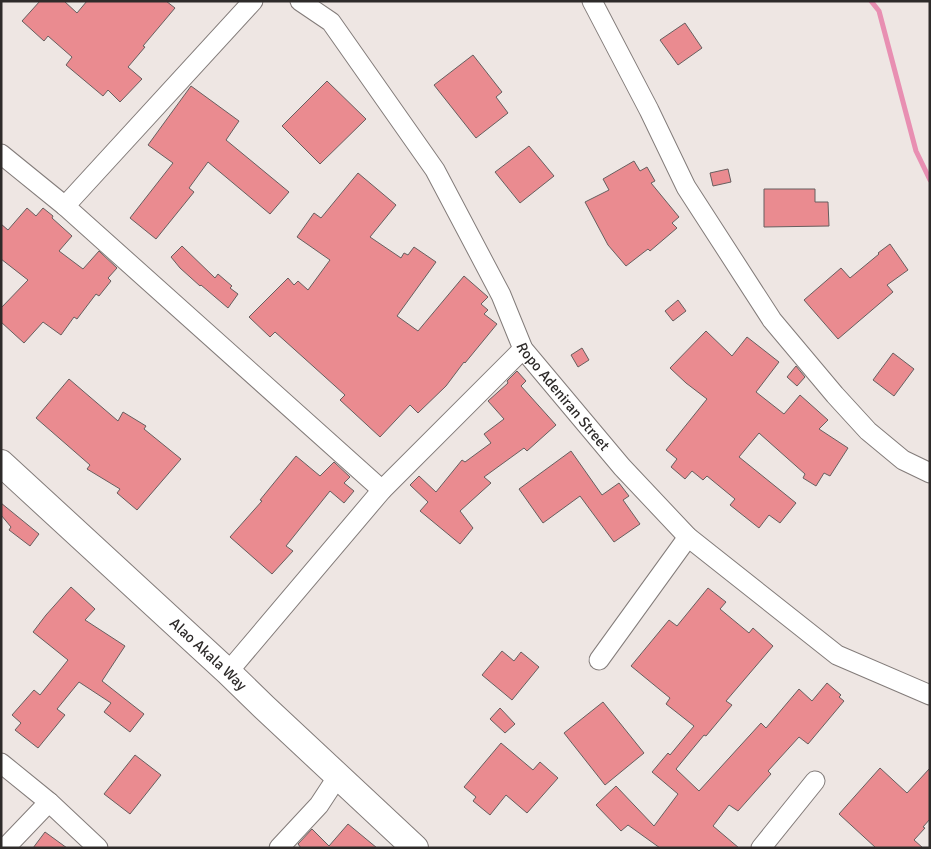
<svg xmlns="http://www.w3.org/2000/svg" width="931" height="849" viewBox="0 0 931 849" font-family="Signika,sans-serif">
<style>
.lines{fill:none;stroke-linecap:round;stroke-linejoin:round}
.stream{stroke:#e88fb2;stroke-width:5}
.building{fill:#ea8b90;stroke:#675f5f}
.street-casing{stroke:#837c7a;stroke-width:21}
.secondary-casing{stroke:#837c7a;stroke-width:28}
.street{stroke:#fff;stroke-width:19}
.secondary{stroke:#fff;stroke-width:26}
.labels{text-anchor:middle;stroke-width:4.5;stroke-linejoin:round;paint-order:stroke}
.street-label{font-size:15px;fill:#2e2b2a;stroke:#fff}
</style>
<rect width="100%" height="100%" fill="#eee6e3"/>
<g class="lines">
<path class="stream" d="M 871,1 L 879,11 L 916,151 L 930,180"/>
</g>
<g class="building">
<path d="M 40,1 L 64,1 L 77,13 L 87,1 L 166,1 L 175,8 L 143,46 L 145,47 L 128,67 L 142,79 L 120,102 L 108,90 L 103,96 L 66,65 L 72,57 L 48,36 L 44,41 L 22,21 Z"/>
<path d="M 685,23 L 702,48 L 678,65 L 660,40 Z"/>
<path d="M 473,55 L 502,92 L 496,97 L 508,113 L 476,138 L 434,85 Z"/>
<path d="M 327,81 L 366,119 L 320,164 L 282,126 Z"/>
<path d="M 191,86 L 239,121 L 226,140 L 289,192 L 270,214 L 208,162 L 189,188 L 194,192 L 156,239 L 130,218 L 173,163 L 148,145 Z"/>
<path d="M 529,146 L 554,176 L 520,203 L 495,172 Z"/>
<path d="M 634,161 L 640,171 L 647,167 L 655,181 L 651,183 L 679,217 L 672,223 L 677,228 L 650,251 L 648,249 L 626,266 L 608,245 L 585,202 L 609,190 L 603,179 Z"/>
<path d="M 728,169 L 731,182 L 713,186 L 710,173 Z"/>
<path d="M 358,173 L 396,205 L 370,237 L 401,258 L 404,253 L 408,255 L 414,247 L 436,262 L 397,316 L 418,331 L 464,276 L 488,297 L 481,304 L 488,310 L 484,314 L 497,324 L 465,363 L 464,362 L 446,386 L 418,413 L 410,405 L 380,437 L 340,400 L 345,395 L 314,367 L 275,332 L 270,337 L 249,317 L 288,278 L 294,285 L 298,281 L 308,290 L 330,260 L 297,237 L 314,213 L 321,218 Z"/>
<path d="M 764,189 L 815,189 L 815,202 L 828,202 L 829,226 L 764,227 Z"/>
<path d="M 27,208 L 36,216 L 43,208 L 53,216 L 52,218 L 72,236 L 59,251 L 83,269 L 99,251 L 117,268 L 108,278 L 111,281 L 99,296 L 96,294 L 77,319 L 74,317 L 61,335 L 43,322 L 24,343 L 1,322 L 1,308 L 28,280 L 1,259 L 1,224 L 8,230 Z"/>
<path d="M 890,244 L 908,270 L 887,285 L 893,292 L 838,339 L 804,300 L 841,268 L 850,278 L 879,254 L 878,253 Z"/>
<path d="M 182,246 L 215,278 L 218,274 L 232,286 L 230,288 L 238,294 L 228,308 L 201,285 L 200,286 L 180,268 L 171,257 Z"/>
<path d="M 678,300 L 686,311 L 673,321 L 665,311 Z"/>
<path d="M 706,331 L 732,356 L 747,337 L 779,362 L 756,392 L 784,414 L 800,395 L 828,420 L 819,429 L 848,448 L 830,476 L 824,473 L 816,486 L 803,478 L 805,474 L 759,433 L 739,457 L 796,503 L 780,523 L 769,515 L 759,528 L 730,505 L 735,499 L 707,476 L 703,480 L 692,471 L 685,479 L 671,467 L 677,459 L 666,450 L 707,399 L 686,383 L 670,368 Z"/>
<path d="M 582,348 L 589,360 L 578,367 L 571,355 Z"/>
<path d="M 893,353 L 914,369 L 894,396 L 873,380 Z"/>
<path d="M 796,366 L 805,377 L 797,386 L 787,377 Z"/>
<path d="M 517,371 L 526,381 L 521,386 L 556,425 L 527,451 L 524,448 L 484,477 L 491,483 L 460,511 L 473,528 L 460,544 L 420,511 L 428,502 L 410,485 L 419,476 L 436,492 L 462,460 L 465,462 L 491,443 L 484,434 L 504,419 L 488,401 L 508,383 L 507,381 Z"/>
<path d="M 69,379 L 118,421 L 123,412 L 146,426 L 144,429 L 181,459 L 137,510 L 117,493 L 120,489 L 87,469 L 90,465 L 36,418 Z"/>
<path d="M 571,451 L 602,495 L 619,483 L 629,496 L 623,500 L 640,524 L 614,542 L 580,496 L 543,523 L 519,489 Z"/>
<path d="M 296,456 L 320,476 L 334,462 L 350,477 L 344,483 L 354,491 L 344,503 L 330,491 L 286,546 L 293,551 L 272,574 L 230,537 L 262,501 L 260,500 Z"/>
<path d="M 1,503 L 39,534 L 30,546 L 9,530 L 11,527 L 1,515 Z"/>
<path d="M 71,587 L 95,609 L 85,620 L 125,646 L 102,681 L 144,714 L 130,732 L 104,712 L 111,703 L 79,682 L 57,709 L 65,715 L 38,748 L 15,730 L 21,723 L 12,715 L 34,690 L 40,695 L 68,660 L 33,632 L 46,615 Z"/>
<path d="M 708,588 L 726,602 L 720,609 L 749,633 L 753,628 L 773,646 L 726,701 L 732,705 L 706,736 L 704,735 L 676,769 L 699,791 L 761,723 L 766,728 L 799,689 L 812,701 L 827,683 L 841,695 L 839,697 L 844,701 L 808,744 L 799,737 L 768,771 L 771,774 L 738,811 L 729,805 L 713,826 L 739,848 L 660,848 L 628,825 L 621,831 L 596,805 L 616,786 L 654,826 L 678,794 L 652,772 L 668,753 L 670,755 L 694,726 L 666,704 L 670,698 L 631,666 L 669,620 L 677,626 Z"/>
<path d="M 502,651 L 514,661 L 521,652 L 539,667 L 512,700 L 482,675 Z"/>
<path d="M 603,702 L 644,753 L 605,785 L 564,733 Z"/>
<path d="M 500,708 L 515,724 L 505,733 L 490,719 Z"/>
<path d="M 501,743 L 533,770 L 540,762 L 558,778 L 527,813 L 506,795 L 490,815 L 473,801 L 476,797 L 464,787 Z"/>
<path d="M 135,755 L 161,775 L 130,814 L 104,794 Z"/>
<path d="M 880,768 L 907,793 L 930,768 L 930,819 L 923,827 L 925,828 L 914,840 L 923,848 L 876,848 L 839,814 Z"/>
<path d="M 348,824 L 377,848 L 301,848 L 298,844 L 312,829 L 329,846 Z"/>
<path d="M 45,832 L 67,848 L 33,848 Z"/>
</g>
<g class="lines">
<g class="street-casing">
<g id="street">
<path id="s1" d="M 300,1 L 331,22 L 435,170 L 501,295 L 523,349 L 622,467 L 688,537 L 837,655 L 930,695"/>
<path d="M 592,1 L 649,110 L 686,187 L 772,320 L 835,395 L 868,431 L 903,460 L 930,473"/>
<path d="M 1,154 L 65,206 L 382,490"/>
<path d="M 65,206 L 253,1"/>
<path d="M 599,660 L 688,537"/>
<path d="M 228,672 L 382,490 L 523,349"/>
<path d="M 1,763 L 49,802 L 98,848"/>
<path d="M 5,848 L 49,802"/>
<path d="M 279,848 L 319,805 L 338,776"/>
<path d="M 761,848 L 815,781"/>
</g>
</g>
<g class="secondary-casing">
<g id="secondary">
<path id="s2" d="M 1,463 L 228,672 L 264,707 L 415,848"/>
</g>
</g>
<use href="#street" class="street"/>
<use href="#secondary" class="secondary"/>
</g>
<g class="labels">
<g class="street-label">
<text dy="5" stroke="none"><textPath href="#s1" startOffset="480">Ropo Adeniran Street</textPath></text>
<text dy="5" stroke="none"><textPath href="#s2" startOffset="282">Alao Akala Way</textPath></text>
</g>
</g>
<rect width="931" height="849" fill="none" stroke="#2e2b2a" stroke-width="5"/>
</svg>
